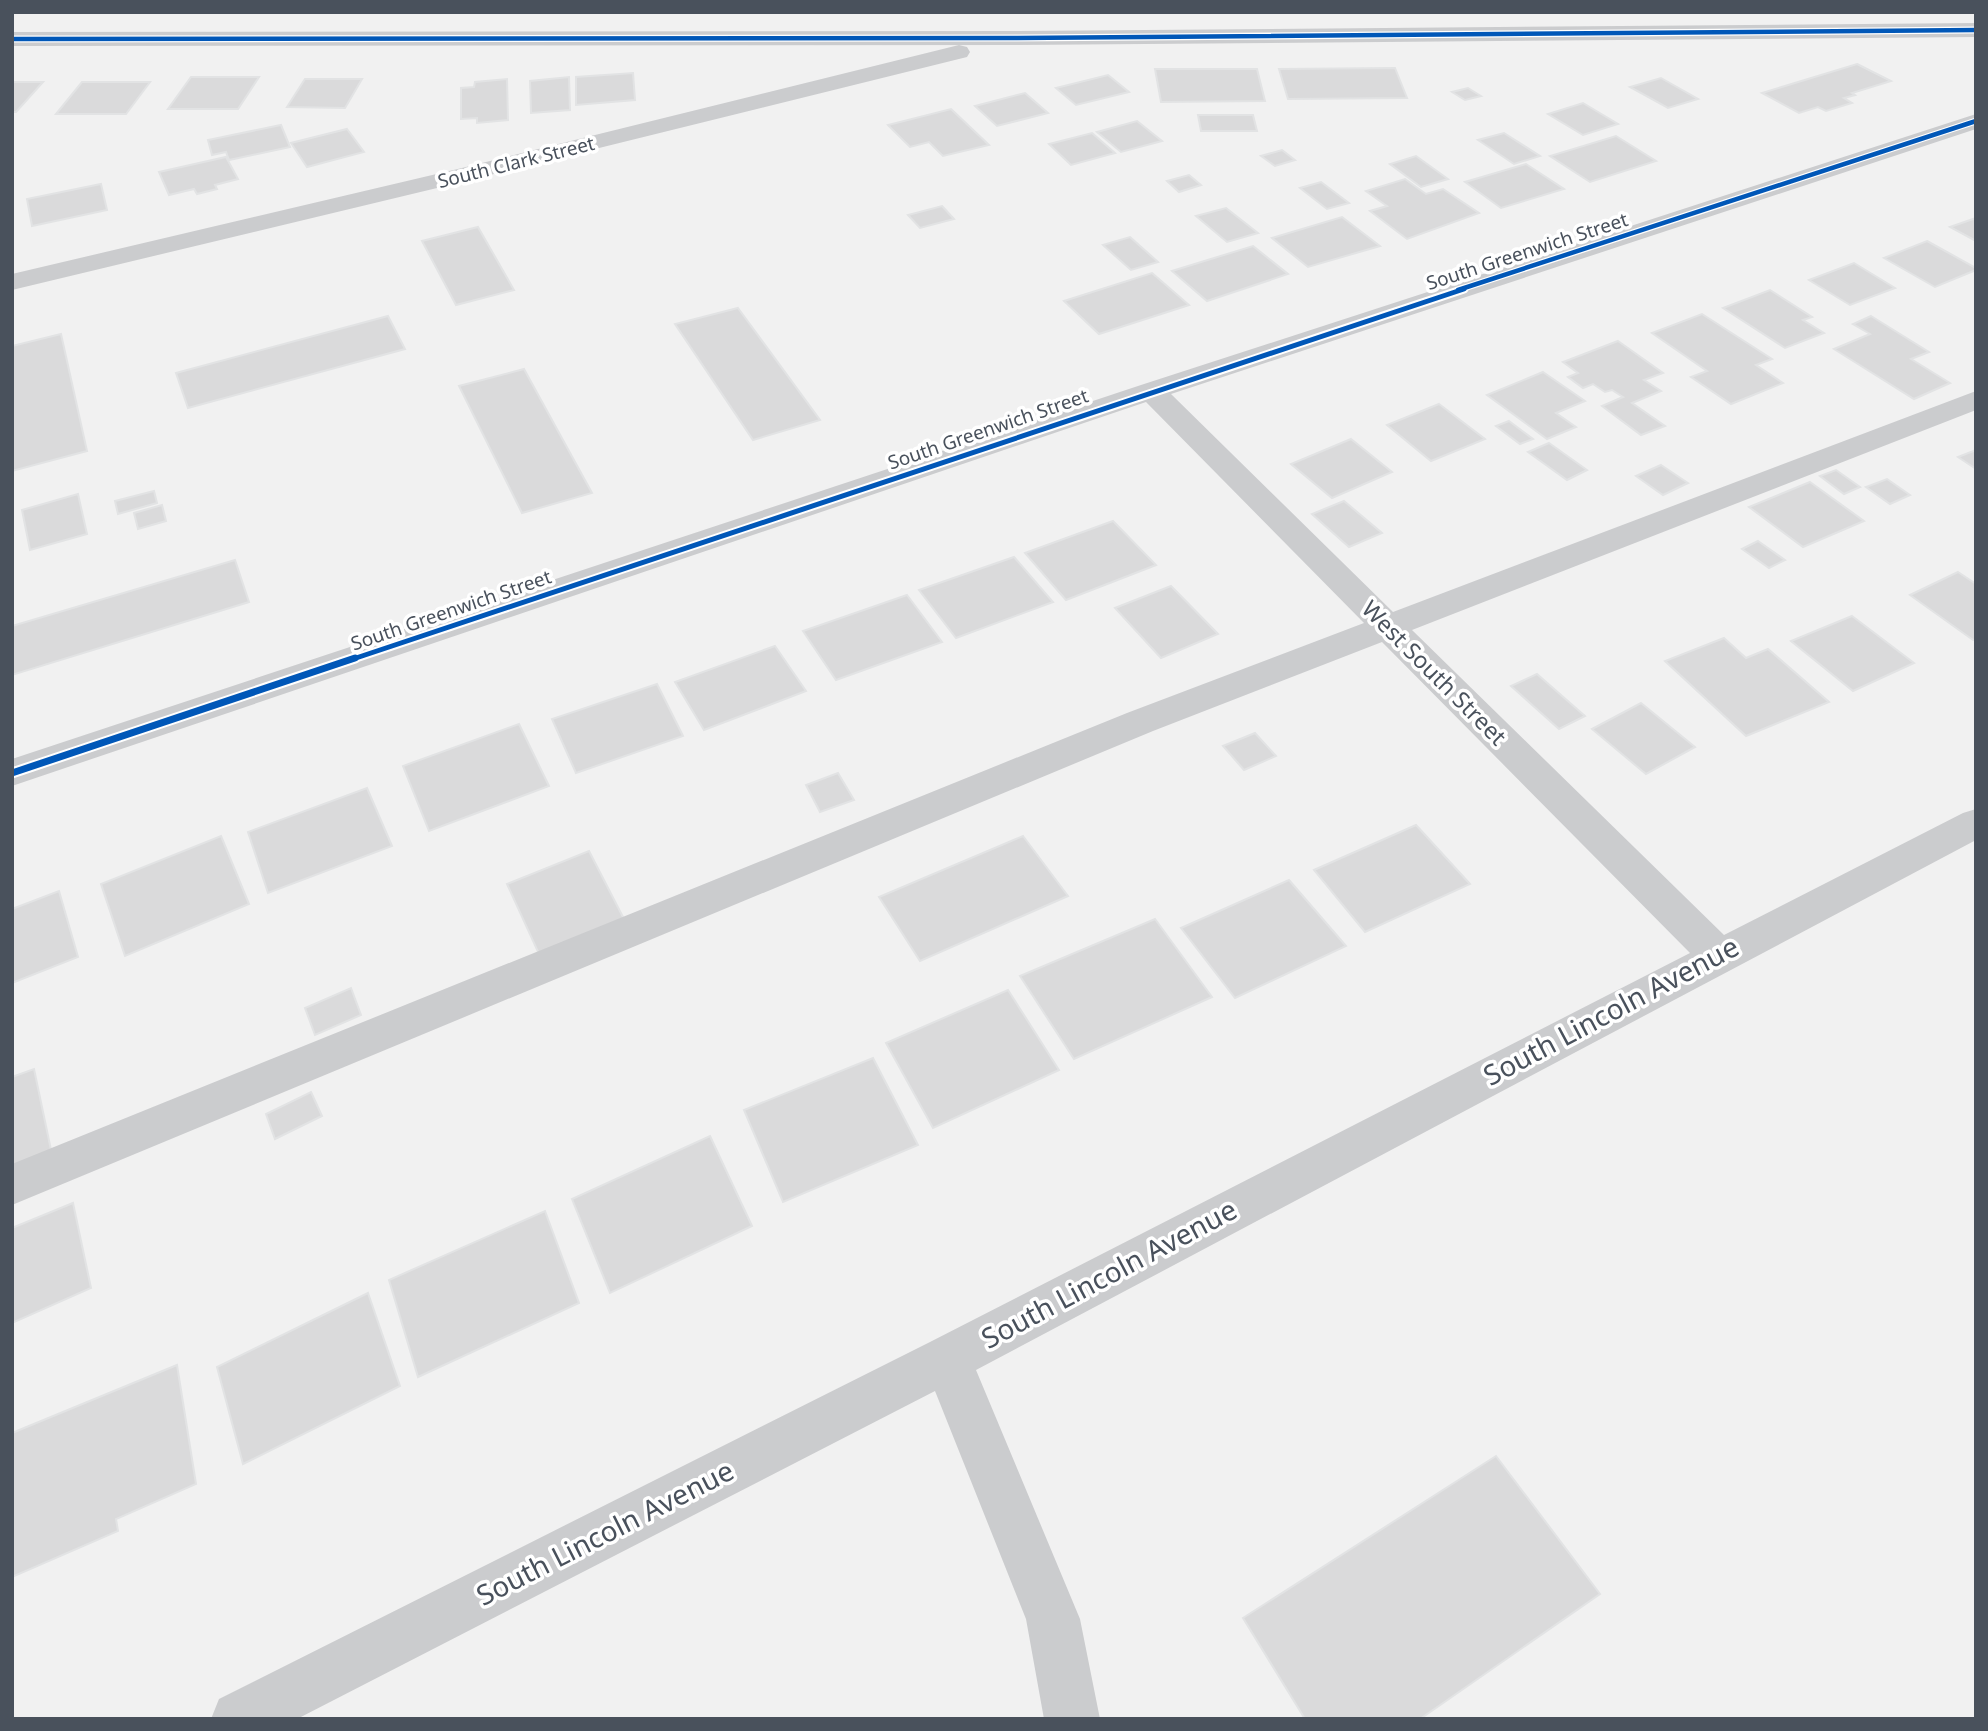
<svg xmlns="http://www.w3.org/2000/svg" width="1988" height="1731" viewBox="0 0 1988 1731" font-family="'Noto Sans',sans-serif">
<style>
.building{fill:#dadadb;stroke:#e2e3e4;stroke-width:2}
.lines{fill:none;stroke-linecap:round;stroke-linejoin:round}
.minor{fill:#cbccce;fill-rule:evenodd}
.cycleway-far2-casing{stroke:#fff;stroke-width:7}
.cycleway-far1-casing{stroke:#fff;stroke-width:9}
.cycleway-casing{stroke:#fff;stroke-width:11}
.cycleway-far2{stroke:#0057b8;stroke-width:4.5}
.cycleway-far1{stroke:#0057b8;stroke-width:5}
.cycleway{stroke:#0057b8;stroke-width:7}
.labels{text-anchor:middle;stroke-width:7;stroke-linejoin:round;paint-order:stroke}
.far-street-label{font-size:19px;fill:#49515c;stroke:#fff}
.street-label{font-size:23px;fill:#49515c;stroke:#fff}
.near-street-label{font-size:28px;fill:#49515c;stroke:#fff}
</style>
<rect width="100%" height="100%" fill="#f1f1f1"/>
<g class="building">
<path d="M 1857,64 L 1891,81 L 1852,93 L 1855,95 L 1844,98 L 1852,103 L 1826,111 L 1818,107 L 1799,113 L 1762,93 Z"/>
<path d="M 1395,68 L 1407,98 L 1288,99 L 1279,69 Z"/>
<path d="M 1155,69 L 1257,69 L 1265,101 L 1161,102 Z"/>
<path d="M 633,73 L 635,100 L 576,105 L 576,77 Z"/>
<path d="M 1108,75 L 1129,92 L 1076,105 L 1056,88 Z"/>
<path d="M 191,77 L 259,77 L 238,109 L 168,109 Z"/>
<path d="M 569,77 L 570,110 L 531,113 L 530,81 Z"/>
<path d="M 1661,78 L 1698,99 L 1668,108 L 1630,87 Z"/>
<path d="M 305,79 L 362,79 L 345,108 L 287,107 Z"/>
<path d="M 507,79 L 508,120 L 477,123 L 477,118 L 461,119 L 461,88 L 474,87 L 475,82 Z"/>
<path d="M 12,82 L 43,82 L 16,112 L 12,112 Z"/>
<path d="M 82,82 L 150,82 L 126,114 L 56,114 Z"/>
<path d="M 1468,88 L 1481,96 L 1465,100 L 1452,92 Z"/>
<path d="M 1025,93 L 1048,113 L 997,126 L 975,106 Z"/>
<path d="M 1583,103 L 1618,124 L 1583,135 L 1548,114 Z"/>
<path d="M 951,109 L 989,145 L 943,156 L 929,142 L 910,147 L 888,125 Z"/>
<path d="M 1198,115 L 1253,115 L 1257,131 L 1201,131 Z"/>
<path d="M 1137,121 L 1162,141 L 1121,152 L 1097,132 Z"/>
<path d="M 281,125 L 290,147 L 229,160 L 226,152 L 212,155 L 208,140 Z"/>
<path d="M 347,129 L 364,152 L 307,167 L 291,143 Z"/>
<path d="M 1092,133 L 1115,153 L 1071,165 L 1049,144 Z"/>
<path d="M 1504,133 L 1540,156 L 1514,164 L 1478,140 Z"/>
<path d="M 1616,136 L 1656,161 L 1590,182 L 1550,156 Z"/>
<path d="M 1282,150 L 1295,160 L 1275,166 L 1261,156 Z"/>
<path d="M 1416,156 L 1448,179 L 1421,187 L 1390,164 Z"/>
<path d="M 226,157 L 238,179 L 215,185 L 217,189 L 197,194 L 194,189 L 169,195 L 159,172 Z"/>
<path d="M 1526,164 L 1564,189 L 1501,208 L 1465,182 Z"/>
<path d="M 1189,175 L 1201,185 L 1179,192 L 1167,181 Z"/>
<path d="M 1405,179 L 1426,194 L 1443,189 L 1479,213 L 1407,239 L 1370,211 L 1387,206 L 1366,191 Z"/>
<path d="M 1321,182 L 1349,203 L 1327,209 L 1300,188 Z"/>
<path d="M 101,184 L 107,210 L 32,226 L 27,199 Z"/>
<path d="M 942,206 L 954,219 L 920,228 L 908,215 Z"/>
<path d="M 1226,208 L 1258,233 L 1227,242 L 1196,216 Z"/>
<path d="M 1342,217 L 1380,246 L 1308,267 L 1272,238 Z"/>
<path d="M 1976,218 L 1976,241 L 1950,227 Z"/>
<path d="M 478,227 L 514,290 L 456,305 L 422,241 Z"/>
<path d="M 1130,237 L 1158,262 L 1131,270 L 1103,245 Z"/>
<path d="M 1927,241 L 1976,268 L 1976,270 L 1935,287 L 1884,258 Z"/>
<path d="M 1253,246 L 1288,274 L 1207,301 L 1172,271 Z"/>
<path d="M 1854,263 L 1895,288 L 1850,305 L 1809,280 Z"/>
<path d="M 1152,273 L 1189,305 L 1099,334 L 1064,301 Z"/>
<path d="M 1770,290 L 1812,317 L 1803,320 L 1824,333 L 1785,348 L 1723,308 Z"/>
<path d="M 738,308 L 820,420 L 753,440 L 675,324 Z"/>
<path d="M 1702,314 L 1772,359 L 1756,365 L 1783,383 L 1731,404 L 1691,377 L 1707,371 L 1652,333 Z"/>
<path d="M 388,316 L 405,349 L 188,408 L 176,373 Z"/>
<path d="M 1871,316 L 1929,352 L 1911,359 L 1950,383 L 1914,399 L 1834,349 L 1870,334 L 1853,324 Z"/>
<path d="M 61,334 L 87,451 L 12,471 L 12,346 Z"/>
<path d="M 1618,341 L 1663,373 L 1644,380 L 1661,391 L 1632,403 L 1665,426 L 1641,435 L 1602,406 L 1623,397 L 1612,390 L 1605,392 L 1593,384 L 1583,388 L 1568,377 L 1578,373 L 1563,362 Z"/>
<path d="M 524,369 L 592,493 L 522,513 L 459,386 Z"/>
<path d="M 1543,372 L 1585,401 L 1556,413 L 1576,427 L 1547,439 L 1487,395 Z"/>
<path d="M 1439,404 L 1485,439 L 1431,461 L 1387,425 Z"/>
<path d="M 1509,421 L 1533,439 L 1520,444 L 1496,426 Z"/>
<path d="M 1351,439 L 1392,472 L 1332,498 L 1291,464 Z"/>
<path d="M 1549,443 L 1587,470 L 1567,480 L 1528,452 Z"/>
<path d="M 1976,450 L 1976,469 L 1958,457 Z"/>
<path d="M 1661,465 L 1688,483 L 1663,495 L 1636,476 Z"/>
<path d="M 1836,470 L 1860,487 L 1844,494 L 1820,476 Z"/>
<path d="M 1887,479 L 1910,495 L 1890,504 L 1866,487 Z"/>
<path d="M 1810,482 L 1864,521 L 1803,547 L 1749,507 Z"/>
<path d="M 154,491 L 157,503 L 118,514 L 115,501 Z"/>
<path d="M 78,494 L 87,534 L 30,550 L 22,510 Z"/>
<path d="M 1344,501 L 1382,533 L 1349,547 L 1312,514 Z"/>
<path d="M 162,505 L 166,521 L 138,529 L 134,513 Z"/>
<path d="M 1113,521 L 1156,565 L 1066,600 L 1025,553 Z"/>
<path d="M 1758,541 L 1785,560 L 1769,568 L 1742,549 Z"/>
<path d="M 1014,557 L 1053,602 L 956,638 L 919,590 Z"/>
<path d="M 235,560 L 249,602 L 12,675 L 12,626 Z"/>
<path d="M 1958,572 L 1976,584 L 1976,639 L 1973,640 L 1910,595 Z"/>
<path d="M 1171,586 L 1218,634 L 1161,658 L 1115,608 Z"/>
<path d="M 907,595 L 942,642 L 836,680 L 803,631 Z"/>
<path d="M 1852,616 L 1914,663 L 1853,691 L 1791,641 Z"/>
<path d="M 1724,638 L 1746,658 L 1768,649 L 1829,702 L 1746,736 L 1665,661 Z"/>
<path d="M 775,646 L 806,691 L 704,730 L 675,682 Z"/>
<path d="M 1537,674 L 1585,716 L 1559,729 L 1511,686 Z"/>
<path d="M 657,684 L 683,736 L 576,773 L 552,719 Z"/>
<path d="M 1641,703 L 1695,747 L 1646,774 L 1592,729 Z"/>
<path d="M 519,724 L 549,786 L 429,831 L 403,766 Z"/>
<path d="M 1255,733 L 1276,756 L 1244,770 L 1223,746 Z"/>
<path d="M 838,773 L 854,800 L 820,812 L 806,785 Z"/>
<path d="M 367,788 L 392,846 L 268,893 L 248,832 Z"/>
<path d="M 1416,825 L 1470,884 L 1365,932 L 1314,870 Z"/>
<path d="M 221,836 L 249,904 L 125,956 L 101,884 Z"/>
<path d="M 1023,836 L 1068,896 L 920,961 L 879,897 Z"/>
<path d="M 589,851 L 624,919 L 539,954 L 507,884 Z"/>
<path d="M 1289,880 L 1346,946 L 1235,998 L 1181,928 Z"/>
<path d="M 59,891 L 78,957 L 12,983 L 12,909 Z"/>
<path d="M 1155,919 L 1212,997 L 1074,1059 L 1020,976 Z"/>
<path d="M 351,988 L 361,1015 L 315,1035 L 305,1008 Z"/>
<path d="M 1008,990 L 1059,1070 L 933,1128 L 886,1043 Z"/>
<path d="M 873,1058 L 918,1145 L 783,1202 L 744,1110 Z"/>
<path d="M 34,1069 L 51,1150 L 12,1167 L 12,1077 Z"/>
<path d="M 311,1092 L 322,1116 L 275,1139 L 266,1114 Z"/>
<path d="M 710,1136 L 752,1226 L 610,1293 L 572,1199 Z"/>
<path d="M 73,1203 L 91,1288 L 12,1323 L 12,1228 Z"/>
<path d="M 545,1211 L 579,1303 L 418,1377 L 389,1280 Z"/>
<path d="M 368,1293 L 400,1386 L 243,1464 L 217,1367 Z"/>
<path d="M 177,1365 L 196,1484 L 116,1519 L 118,1531 L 12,1577 L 12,1433 Z"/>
<path d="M 1496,1456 L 1600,1594 L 1420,1719 L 1305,1719 L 1243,1618 Z"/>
</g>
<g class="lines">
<g class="minor">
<path d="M 1976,23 L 1976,37 L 1018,45 L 12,46 L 12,32 L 1018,31 Z"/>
<path d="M 959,45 L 967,47 L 970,52 L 967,57 L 462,182 L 12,290 L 12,274 L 462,168 Z"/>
<path d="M 1976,114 L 1976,129 L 1171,394 L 1393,612 L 1976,391 L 1976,410 L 1412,630 L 1724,935 L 1963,813 L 1976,809 L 1976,840 L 976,1370 L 1080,1619 L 1100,1719 L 1044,1719 L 1026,1619 L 935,1391 L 297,1719 L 211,1719 L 219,1699 L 930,1342 L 1690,953 L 1382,642 L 1153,731 L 12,1205 L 12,1164 L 1127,713 L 1364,623 L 1146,402 L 12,786 L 12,759 L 1141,385 Z"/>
</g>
<g class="cycleway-far2-casing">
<g id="cycleway-far2">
<path d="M 12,39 L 1018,38 L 1976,30"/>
<path d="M 1458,290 L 1976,121"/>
</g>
</g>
<g class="cycleway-far1-casing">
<path id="cycleway-far1" d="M 350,660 L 1464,289"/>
</g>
<g class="cycleway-casing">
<path id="cycleway" d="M 12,773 L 355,658"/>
</g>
<use href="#cycleway-far2" class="cycleway-far2"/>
<use href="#cycleway-far1" class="cycleway-far1"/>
<use href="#cycleway" class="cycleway"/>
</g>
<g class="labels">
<g class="far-street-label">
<text transform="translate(516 162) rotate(-14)" y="7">South Clark Street</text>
<text transform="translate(1527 251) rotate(-18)" y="7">South Greenwich Street</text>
<text transform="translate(988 429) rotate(-19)" y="7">South Greenwich Street</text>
<text transform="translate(451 610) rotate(-19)" y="7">South Greenwich Street</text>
</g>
<g class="street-label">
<text transform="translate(1434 673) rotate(45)" y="8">West South Street</text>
</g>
<g class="near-street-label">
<text transform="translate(1611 1011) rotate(-28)" y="10">South Lincoln Avenue</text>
<text transform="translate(1109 1274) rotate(-28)" y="10">South Lincoln Avenue</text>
<text transform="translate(605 1533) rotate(-27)" y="10">South Lincoln Avenue</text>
</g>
</g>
<rect width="1988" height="1731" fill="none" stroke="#49515c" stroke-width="28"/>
</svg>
